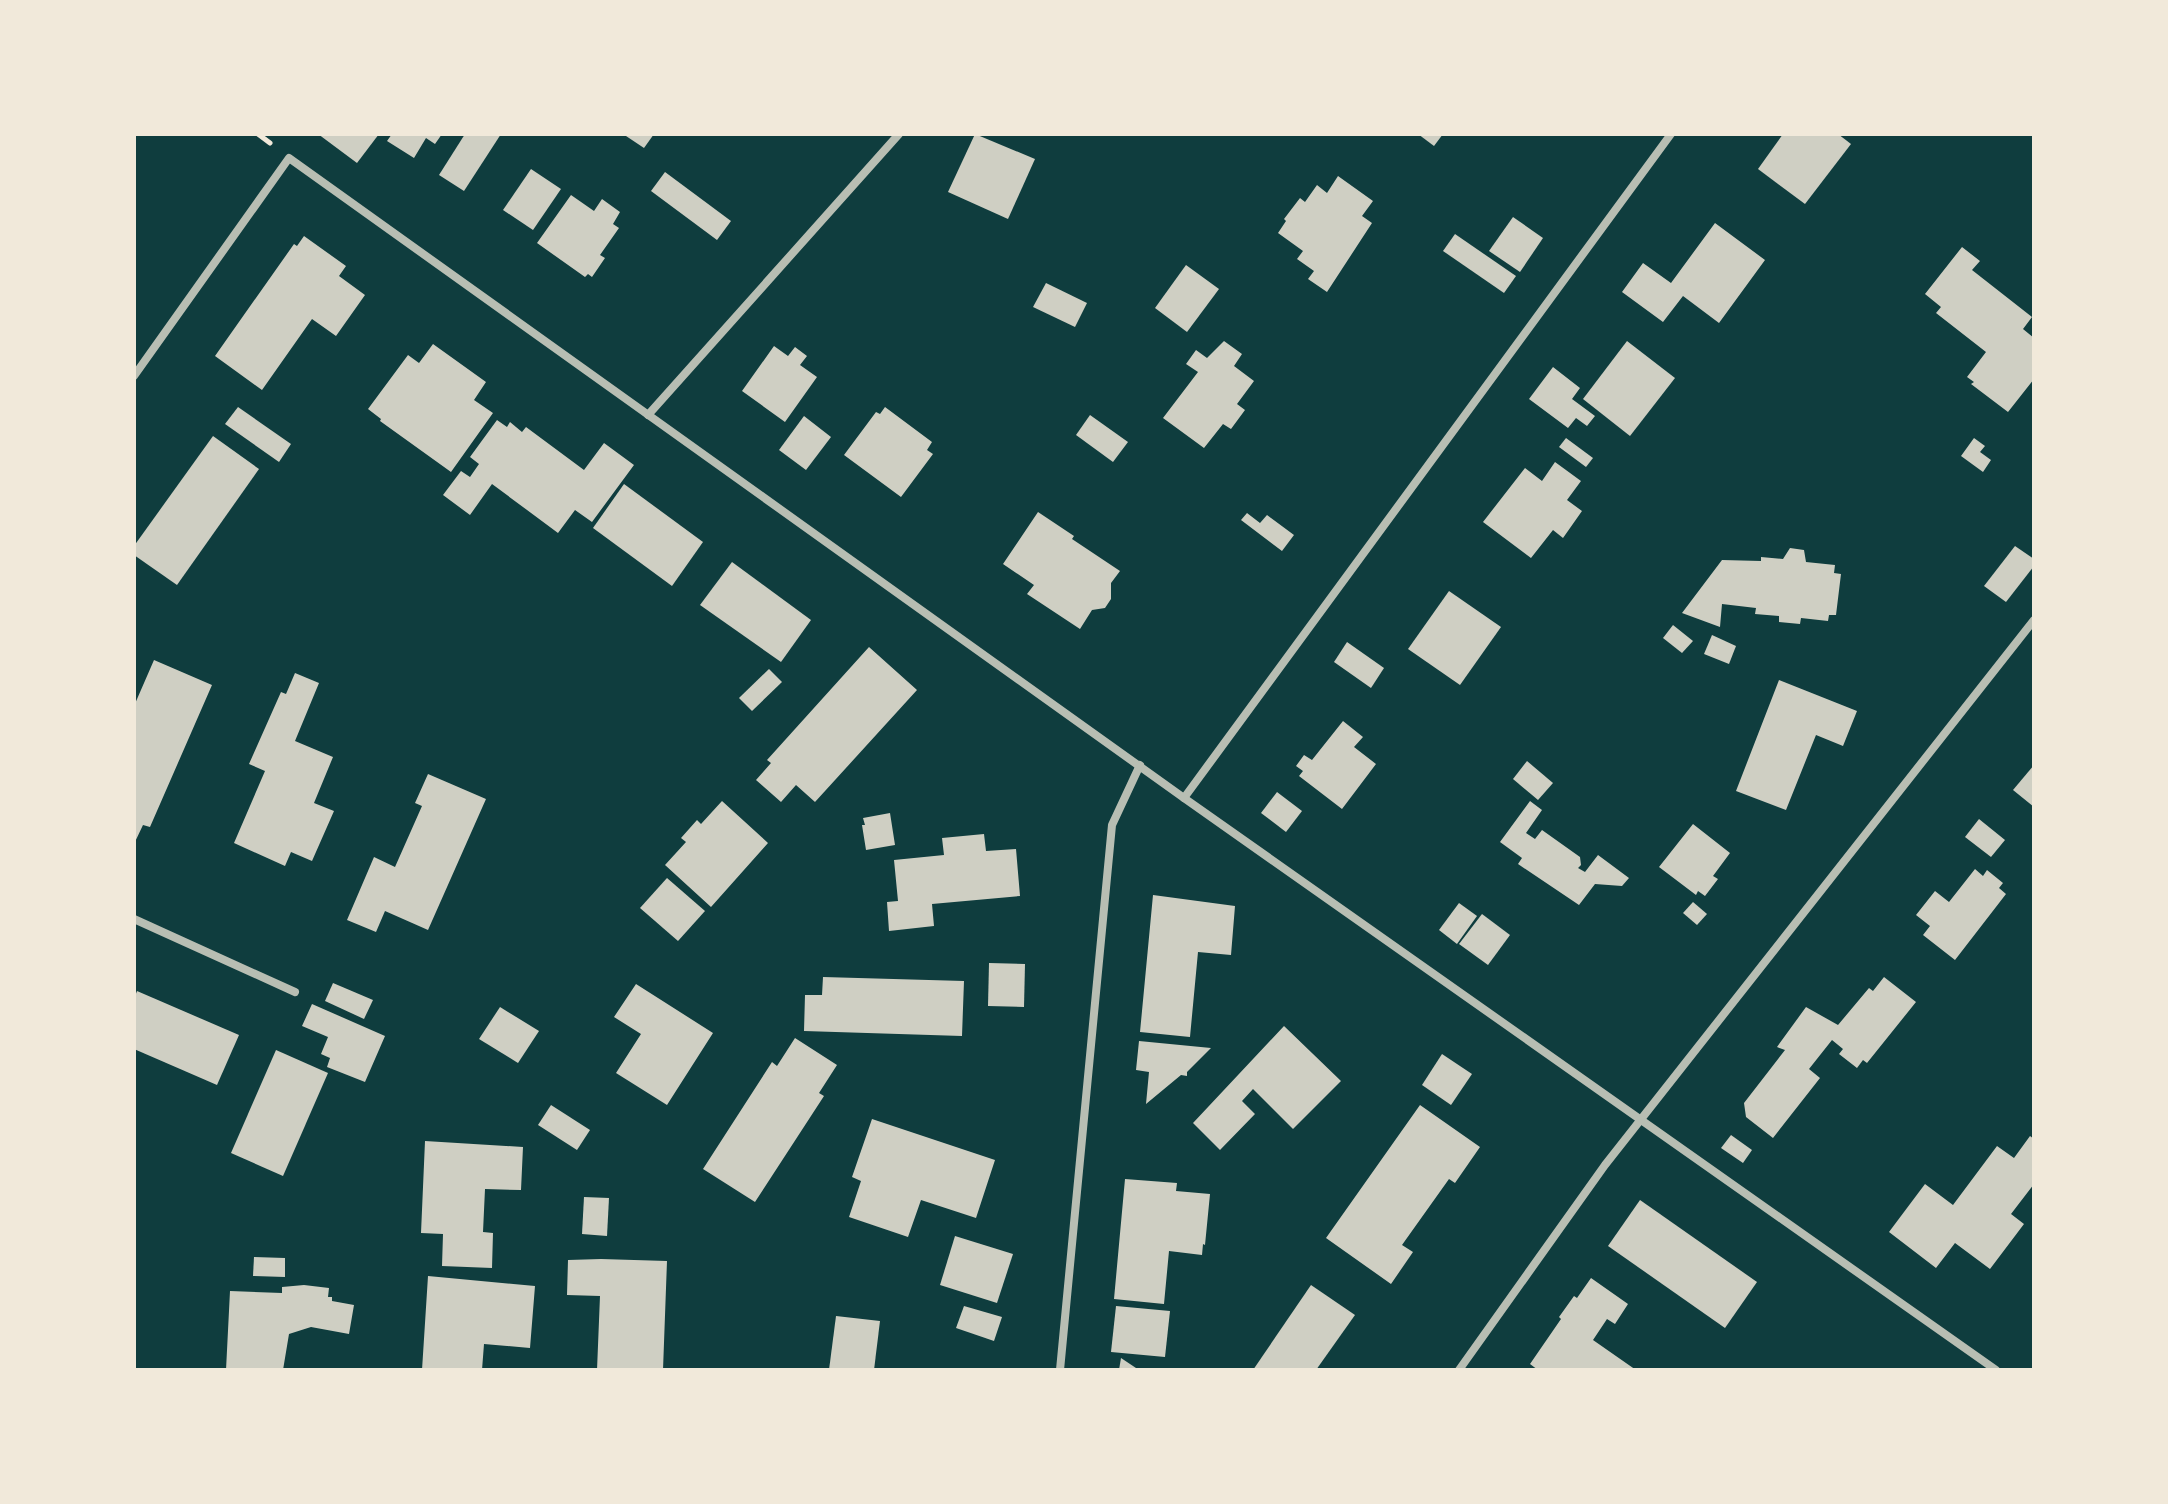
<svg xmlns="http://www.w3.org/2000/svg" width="2168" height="1504" viewBox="0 0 2168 1504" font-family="'Space Grotesk',sans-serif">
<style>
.building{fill:#cfcfc3}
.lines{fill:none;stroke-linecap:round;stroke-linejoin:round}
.path{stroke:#f1e9da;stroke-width:5}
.minor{stroke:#b8beb3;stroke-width:8}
</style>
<rect width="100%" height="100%" fill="#0f3d3e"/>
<g class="building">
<path d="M 318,134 L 379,134 L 357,163 Z"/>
<path d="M 392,134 L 442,134 L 435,144 L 426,138 L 414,158 L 387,141 Z"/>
<path d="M 465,134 L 501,134 L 464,191 L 439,175 Z"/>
<path d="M 623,134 L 654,134 L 644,148 Z"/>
<path d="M 975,134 L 1035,159 L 1008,219 L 948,192 Z"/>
<path d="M 1418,134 L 1443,134 L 1434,146 Z"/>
<path d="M 1783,134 L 1838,134 L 1851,144 L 1805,204 L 1758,169 Z"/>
<path d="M 531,169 L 561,189 L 533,230 L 503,210 Z"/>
<path d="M 665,172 L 731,221 L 717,240 L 651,191 Z"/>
<path d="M 1338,176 L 1373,201 L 1362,216 L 1372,223 L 1327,292 L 1308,279 L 1314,271 L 1297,259 L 1303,251 L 1278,233 L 1286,221 L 1284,219 L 1300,198 L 1305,202 L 1317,185 L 1327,193 Z"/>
<path d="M 571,195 L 594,211 L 602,199 L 620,212 L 613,224 L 619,228 L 600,255 L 605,258 L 592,277 L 588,274 L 585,277 L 537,243 Z"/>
<path d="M 1513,217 L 1543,238 L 1520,272 L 1489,251 Z"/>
<path d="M 1715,223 L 1765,260 L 1719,323 L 1683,296 L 1663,322 L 1622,292 L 1643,263 L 1671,283 Z"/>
<path d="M 1455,234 L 1516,276 L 1504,293 L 1443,251 Z"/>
<path d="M 304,236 L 346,266 L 339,276 L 365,295 L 336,336 L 312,319 L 262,390 L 215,356 L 294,244 L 297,246 Z"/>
<path d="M 1962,247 L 1980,261 L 1972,270 L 2032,317 L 2023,329 L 2034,338 L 2034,379 L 2008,412 L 1971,384 L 1974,382 L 1967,377 L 1986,352 L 1936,313 L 1941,307 L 1925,294 Z"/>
<path d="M 1186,265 L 1219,289 L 1187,332 L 1155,308 Z"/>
<path d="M 1046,283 L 1087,303 L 1075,327 L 1033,307 Z"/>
<path d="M 1224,341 L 1242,354 L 1234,366 L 1254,381 L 1237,404 L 1245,410 L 1231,429 L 1223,424 L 1204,448 L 1163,418 L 1198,372 L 1186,364 L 1196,350 L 1207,358 Z"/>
<path d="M 1627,341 L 1675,378 L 1630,436 L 1583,399 Z"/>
<path d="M 433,344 L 486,382 L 474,400 L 493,413 L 451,472 L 380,421 L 381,419 L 368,409 L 408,355 L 419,363 Z"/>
<path d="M 774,346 L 788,356 L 795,347 L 807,356 L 800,365 L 817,377 L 785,422 L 742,391 Z"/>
<path d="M 1553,367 L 1580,388 L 1572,399 L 1595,416 L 1587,426 L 1576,418 L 1568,428 L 1529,399 Z"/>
<path d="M 238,407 L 291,444 L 279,462 L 225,424 Z"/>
<path d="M 885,407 L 932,442 L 927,450 L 933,454 L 901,497 L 844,455 L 876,412 L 880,414 Z"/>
<path d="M 1090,415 L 1128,442 L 1113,462 L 1076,435 Z"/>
<path d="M 804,416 L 831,437 L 806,470 L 779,450 Z"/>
<path d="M 497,420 L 507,427 L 510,422 L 522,432 L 526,427 L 584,470 L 604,443 L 634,465 L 592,522 L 575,510 L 558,533 L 492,484 L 470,515 L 443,495 L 461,471 L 470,477 L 479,464 L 470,457 Z"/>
<path d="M 213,436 L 259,469 L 177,585 L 134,555 L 134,546 Z"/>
<path d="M 1566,438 L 1593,458 L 1586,467 L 1559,447 Z"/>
<path d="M 1974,438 L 1985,446 L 1980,452 L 1991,460 L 1983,472 L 1961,456 Z"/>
<path d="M 1555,462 L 1581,481 L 1567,500 L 1582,511 L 1563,538 L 1553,530 L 1531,558 L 1483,522 L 1525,468 L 1542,481 Z"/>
<path d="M 624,484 L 703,542 L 672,586 L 593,528 Z"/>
<path d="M 1038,512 L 1074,536 L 1072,539 L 1120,571 L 1111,583 L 1111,599 L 1105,608 L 1092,610 L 1080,629 L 1027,594 L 1034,585 L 1003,564 Z"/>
<path d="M 1247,513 L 1260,523 L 1267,515 L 1294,535 L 1282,551 L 1241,520 Z"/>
<path d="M 2015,546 L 2034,559 L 2034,566 L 2006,602 L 1984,586 Z"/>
<path d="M 1790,548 L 1804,550 L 1806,562 L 1835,565 L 1834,573 L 1841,574 L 1836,615 L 1829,615 L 1828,621 L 1801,618 L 1800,624 L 1779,622 L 1779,616 L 1755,614 L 1756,608 L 1722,604 L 1720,627 L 1682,613 L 1722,560 L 1761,561 L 1761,557 L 1783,559 Z"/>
<path d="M 732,562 L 811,620 L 781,662 L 700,605 Z"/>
<path d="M 1449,591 L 1501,627 L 1460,685 L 1408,649 Z"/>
<path d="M 1673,625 L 1693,641 L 1682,653 L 1663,638 Z"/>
<path d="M 1712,635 L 1736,646 L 1729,664 L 1704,654 Z"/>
<path d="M 1347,642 L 1384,668 L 1371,688 L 1334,662 Z"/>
<path d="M 869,647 L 917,690 L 815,802 L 796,785 L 781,802 L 756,780 L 771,763 L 767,760 Z"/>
<path d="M 154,660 L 212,685 L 150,827 L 143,825 L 134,844 L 134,706 Z"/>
<path d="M 769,669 L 782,682 L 752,711 L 739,698 Z"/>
<path d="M 295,673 L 319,683 L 295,741 L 333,757 L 314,803 L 334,811 L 312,861 L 291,852 L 285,866 L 234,843 L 265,771 L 249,764 L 281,692 L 286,694 Z"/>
<path d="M 1779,680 L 1857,711 L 1843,746 L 1816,735 L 1786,810 L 1736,791 Z"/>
<path d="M 1343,721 L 1363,737 L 1354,747 L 1376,764 L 1342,809 L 1299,776 L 1303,771 L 1296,766 L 1304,755 L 1312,760 Z"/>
<path d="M 1527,761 L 1553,783 L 1538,800 L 1513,779 Z"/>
<path d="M 2034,765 L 2034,807 L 2013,790 Z"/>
<path d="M 428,774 L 486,799 L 428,930 L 385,911 L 376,932 L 347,920 L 374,857 L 395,867 L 422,806 L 415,803 Z"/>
<path d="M 1277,792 L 1302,811 L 1286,832 L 1261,813 Z"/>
<path d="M 722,801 L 768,843 L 711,907 L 665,865 L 686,842 L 681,838 L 697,820 L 701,824 Z"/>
<path d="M 1530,801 L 1542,810 L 1526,833 L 1535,839 L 1542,830 L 1580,857 L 1581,865 L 1578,868 L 1585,872 L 1598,855 L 1629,878 L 1622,886 L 1595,884 L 1579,905 L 1518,864 L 1522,858 L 1500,842 Z"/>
<path d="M 890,813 L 895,845 L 866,850 L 862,825 L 865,825 L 863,818 Z"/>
<path d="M 1979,819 L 2005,840 L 1991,857 L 1965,837 Z"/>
<path d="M 1693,824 L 1730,853 L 1713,876 L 1718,879 L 1705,896 L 1698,891 L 1696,895 L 1659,867 Z"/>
<path d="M 984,834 L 986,851 L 1016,849 L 1020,896 L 932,904 L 934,926 L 889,931 L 887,902 L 898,901 L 894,860 L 944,855 L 942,838 Z"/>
<path d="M 1975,869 L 1983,876 L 1987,870 L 2003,883 L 1999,888 L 2006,894 L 1955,960 L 1923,935 L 1930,926 L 1916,915 L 1935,891 L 1949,902 Z"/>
<path d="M 667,878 L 705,911 L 678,941 L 640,908 Z"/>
<path d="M 1153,895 L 1235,906 L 1231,955 L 1198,952 L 1190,1037 L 1140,1032 Z"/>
<path d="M 1693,902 L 1707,914 L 1697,925 L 1683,913 Z"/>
<path d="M 1459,903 L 1477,916 L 1457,944 L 1439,930 Z"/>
<path d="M 1482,914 L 1510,935 L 1488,965 L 1459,944 Z"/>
<path d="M 989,963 L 1025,964 L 1024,1007 L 988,1006 Z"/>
<path d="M 823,977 L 964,981 L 962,1036 L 804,1031 L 805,995 L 822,995 Z"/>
<path d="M 1884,977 L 1916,1002 L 1867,1063 L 1863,1060 L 1857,1068 L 1839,1054 L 1843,1049 L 1832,1040 L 1809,1069 L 1820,1078 L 1773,1138 L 1746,1117 L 1744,1103 L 1785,1050 L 1777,1047 L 1806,1007 L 1838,1025 L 1869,988 L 1873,991 Z"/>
<path d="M 333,983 L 373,1000 L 364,1019 L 325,1001 Z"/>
<path d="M 636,984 L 713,1033 L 667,1105 L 616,1073 L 641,1034 L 614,1017 Z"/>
<path d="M 137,991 L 239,1035 L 217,1085 L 134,1049 L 134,999 Z"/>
<path d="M 312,1004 L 385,1036 L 365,1082 L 327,1067 L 330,1058 L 321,1054 L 328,1037 L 302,1026 Z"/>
<path d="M 500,1007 L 539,1031 L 518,1063 L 479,1039 Z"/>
<path d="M 1284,1026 L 1341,1081 L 1293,1129 L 1253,1089 L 1242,1101 L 1255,1114 L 1220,1150 L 1193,1123 Z"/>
<path d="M 795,1038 L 837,1065 L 819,1093 L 824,1096 L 755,1202 L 703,1169 L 772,1062 L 777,1066 Z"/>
<path d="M 1139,1041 L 1211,1048 L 1187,1072 L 1187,1076 L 1181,1075 L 1146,1104 L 1149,1072 L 1136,1070 Z"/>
<path d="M 276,1050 L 328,1073 L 283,1176 L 231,1153 Z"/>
<path d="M 1442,1054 L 1472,1074 L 1451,1105 L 1422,1085 Z"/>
<path d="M 551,1105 L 590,1130 L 577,1150 L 538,1125 Z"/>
<path d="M 1420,1105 L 1480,1147 L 1455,1183 L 1449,1179 L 1402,1245 L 1413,1252 L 1391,1284 L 1326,1238 Z"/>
<path d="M 872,1119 L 995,1160 L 976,1218 L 921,1200 L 908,1237 L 849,1217 L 861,1181 L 852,1177 Z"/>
<path d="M 1731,1135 L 1752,1150 L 1743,1163 L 1721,1148 Z"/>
<path d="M 2030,1136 L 2034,1139 L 2034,1184 L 2011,1214 L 2024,1224 L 1990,1269 L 1955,1243 L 1936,1268 L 1889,1232 L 1925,1184 L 1953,1205 L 1997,1146 L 2014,1158 Z"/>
<path d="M 425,1141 L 523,1147 L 521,1190 L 485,1189 L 483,1232 L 493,1233 L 492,1268 L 442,1266 L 443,1234 L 421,1233 Z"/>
<path d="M 1125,1179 L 1177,1183 L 1176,1191 L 1210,1194 L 1205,1245 L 1203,1244 L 1202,1255 L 1169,1251 L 1164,1304 L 1114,1299 Z"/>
<path d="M 584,1197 L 609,1198 L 607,1236 L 582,1234 Z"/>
<path d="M 1640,1200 L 1757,1282 L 1725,1328 L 1608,1246 Z"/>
<path d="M 955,1236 L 1013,1254 L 997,1303 L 940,1285 Z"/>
<path d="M 254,1257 L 285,1258 L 285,1277 L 253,1276 Z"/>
<path d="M 601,1259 L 667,1261 L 663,1370 L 597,1370 L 600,1296 L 567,1295 L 568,1260 Z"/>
<path d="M 428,1276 L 535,1286 L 530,1348 L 484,1344 L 482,1370 L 422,1370 Z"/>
<path d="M 1591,1278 L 1628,1304 L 1615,1324 L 1607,1319 L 1593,1340 L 1636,1370 L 1538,1370 L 1530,1364 L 1561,1319 L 1559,1317 L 1574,1296 L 1577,1298 Z"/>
<path d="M 304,1285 L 329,1288 L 328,1297 L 332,1297 L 332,1301 L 354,1305 L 349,1334 L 311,1327 L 289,1334 L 283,1370 L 226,1370 L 230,1291 L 282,1293 L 282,1287 Z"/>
<path d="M 1311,1285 L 1355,1315 L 1316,1370 L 1253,1370 Z"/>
<path d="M 964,1306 L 1002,1317 L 994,1341 L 956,1328 Z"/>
<path d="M 1116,1306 L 1170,1311 L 1165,1357 L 1111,1352 Z"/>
<path d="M 836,1316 L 880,1321 L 874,1370 L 829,1370 Z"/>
<path d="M 1121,1358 L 1139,1370 L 1119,1370 Z"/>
</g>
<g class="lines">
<path class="path" d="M 258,134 L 270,143"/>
<g class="minor">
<path d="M 134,376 L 289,158 L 1184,798 L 1996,1370"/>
<path d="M 648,415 L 899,134"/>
<path d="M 1184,798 L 1671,134"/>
<path d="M 134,919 L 295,992"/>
<path d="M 1060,1370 L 1112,825 L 1140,765"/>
<path d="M 1459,1370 L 1605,1165 L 2034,620"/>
</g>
</g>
<rect width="2168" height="1504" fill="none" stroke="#f1e9da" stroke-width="272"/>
</svg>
